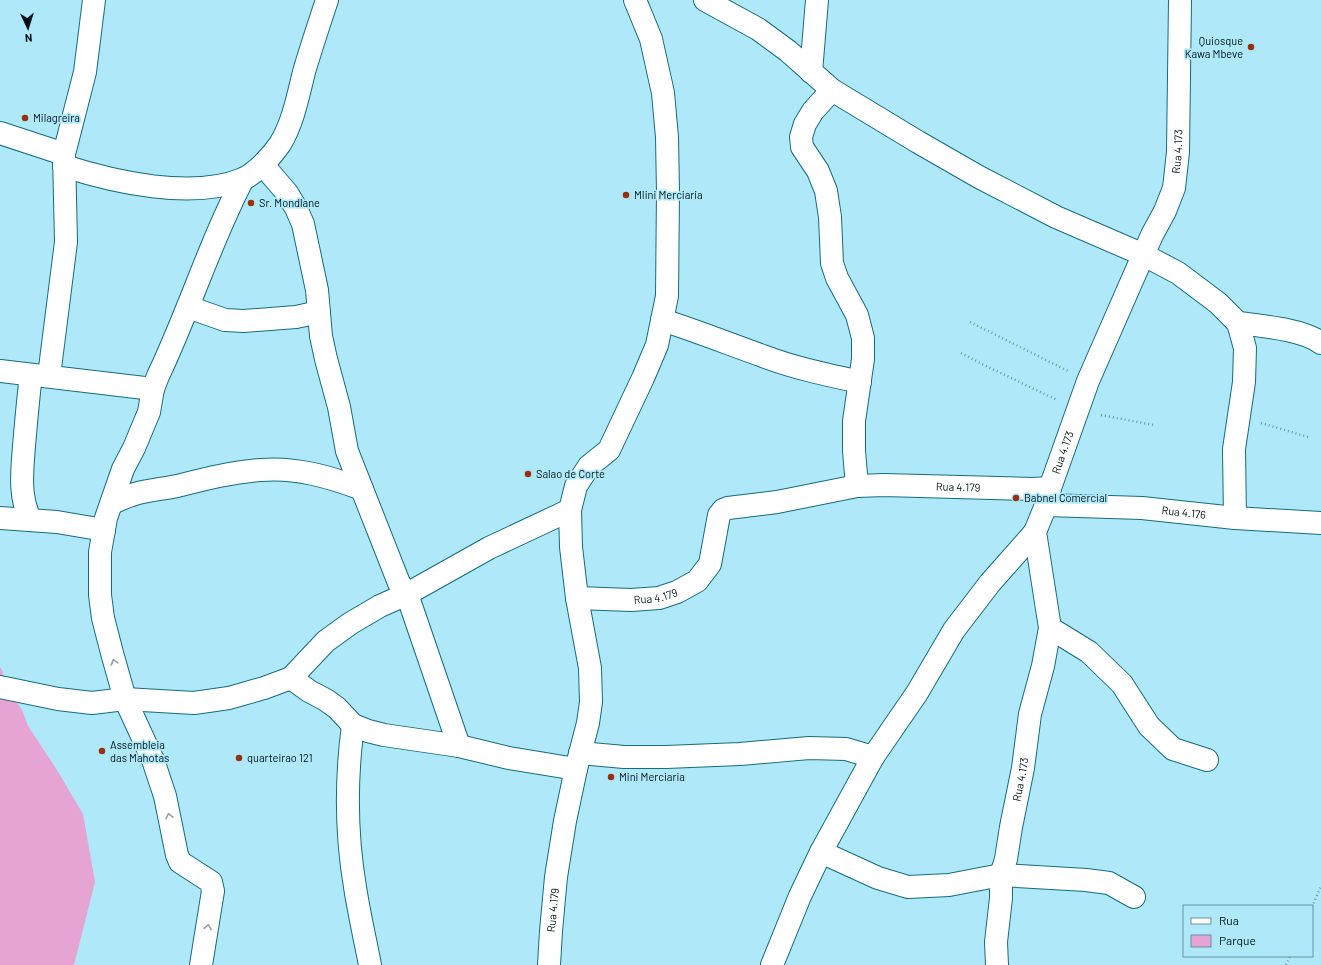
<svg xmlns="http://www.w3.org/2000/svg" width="1321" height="965" viewBox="0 0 1321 965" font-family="Barlow,sans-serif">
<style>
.green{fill:#e6a4d4}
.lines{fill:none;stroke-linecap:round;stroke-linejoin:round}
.street-casing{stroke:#136c80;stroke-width:24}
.path{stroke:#6d98a4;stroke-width:2.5;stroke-dasharray:1 3;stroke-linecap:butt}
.street{stroke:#fff;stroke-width:22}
.oneway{stroke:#99a0a2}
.poi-dot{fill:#97300d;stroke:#afe9f9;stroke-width:1.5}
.labels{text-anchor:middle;stroke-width:3.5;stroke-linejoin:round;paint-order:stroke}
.poi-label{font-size:11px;fill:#001116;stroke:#afe9f9;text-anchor:start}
.street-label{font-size:11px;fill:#001116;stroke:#afe9f9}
</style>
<rect width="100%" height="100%" fill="#afe9f9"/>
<path class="green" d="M 0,667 L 2,670 L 5,682 L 12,695 L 22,710 L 28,726 L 57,770 L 83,814 L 95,882 L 74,965 L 0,965 Z"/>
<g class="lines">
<g class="street-casing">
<g id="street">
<path d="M 705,0 L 758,29 L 788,51 L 832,90 L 918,142 L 979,177 L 1056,217 L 1144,255 L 1178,273 L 1218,303 L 1238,323 L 1245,348 L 1244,382 L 1234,449 L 1235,518"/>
<path d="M 811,72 L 817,0"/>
<path d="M 832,90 L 813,111 L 805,124 L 801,137 L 802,147 L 818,171 L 826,191 L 830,217 L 832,263 L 837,278 L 857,315 L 863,338 L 863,359 L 854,421 L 854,451 L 857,486"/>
<path d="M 0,133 L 64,154"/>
<path d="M 263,165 L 287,193 L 296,208 L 303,224 L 317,290 L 321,336 L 326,359 L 339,407 L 347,451 L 399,583 L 407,594 L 459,746"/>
<path d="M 64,166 C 114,182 192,200 243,179 C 256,173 272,156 280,144 C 293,123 298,96 304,72 C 311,48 319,24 327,0"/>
<path d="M 188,307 L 225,320 L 244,321 L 296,317 L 319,312"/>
<path d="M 662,320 C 697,331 729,344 763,356 C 794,368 828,375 860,382"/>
<path d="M 1238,323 C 1261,326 1303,329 1321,343"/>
<path d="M 0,371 L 153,389"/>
<path d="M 49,376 L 66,242 L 64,154 L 85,72 L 94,0"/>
<path d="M 112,503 C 119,500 127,496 135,494 C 148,490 163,489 177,486 C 205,479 232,472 261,470 C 296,467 330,477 362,489"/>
<path id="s1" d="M 1046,505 L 1142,508 L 1235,518 L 1321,523"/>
<path d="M 0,518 L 57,522 L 104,530"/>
<path d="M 30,519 C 19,496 22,472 24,446 C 26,423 28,399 31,375"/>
<path id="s2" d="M 577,598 L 631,600 L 659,598 L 677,592 L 697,581 L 710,564 L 719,515 L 723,510 L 728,508 L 777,502 L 857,486 L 884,485 L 1032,489 L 1050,488"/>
<path d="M 1050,628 L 1089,652 L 1122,684 L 1149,726 L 1173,749 L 1207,760"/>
<path d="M 291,678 L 309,691 L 326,700 L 337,708 L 353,725 L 368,731 L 384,735 L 459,746 L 509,758 L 576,769"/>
<path d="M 0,687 L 58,699 L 92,703 L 125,699 L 194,703 L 229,698 L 264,688 L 291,678 L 326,641 L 351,623 L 380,606 L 407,594 L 489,548 L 570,510"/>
<path d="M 353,725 C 346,778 346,834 355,887 C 359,913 365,939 370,965"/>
<path d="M 580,753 L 624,757 L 666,757 L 740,754 L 809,748 L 846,749 L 873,757"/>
<path d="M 821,852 L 878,878 L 908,887 L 949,885 L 1001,875 L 1086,880 L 1109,883 L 1134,897"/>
<path d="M 201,965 L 213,891 L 211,882 L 180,862 L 177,855 L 165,796 L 153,760 L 125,699 L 112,653 L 103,618 L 100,595 L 100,552 L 106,518 L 123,469 L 134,448 L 149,412 L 153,389 L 158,376 C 189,311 210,242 243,179"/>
<path id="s3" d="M 549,965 L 551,931 L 556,877 L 565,821 L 576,769 L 588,723 L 591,702 L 590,668 L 577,598 L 571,547 L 570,510 L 576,486 L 589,466 L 609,450 L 643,378 L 657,345 L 667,296 L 668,192 L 667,137 L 663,93 L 651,39 L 635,0"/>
<path d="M 772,965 L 800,896 L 821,852 L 873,757 L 917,693 L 954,630 L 990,583 L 1035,532"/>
<path id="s4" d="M 997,965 L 996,942 L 1001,898 L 1001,875 L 1006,859 L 1011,827 L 1023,768 L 1030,714 L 1043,666 L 1050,628 L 1035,532 L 1046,505 L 1050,488 L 1088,381 L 1152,235 L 1165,211 L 1174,188 L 1178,152 L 1180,0"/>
</g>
</g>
<g class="path">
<path d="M 970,322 L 1068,371"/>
<path d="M 961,353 L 982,364 L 1057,400"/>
<path d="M 1101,415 L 1154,425"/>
<path d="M 1261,423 L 1308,437"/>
<path d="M 1312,907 L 1321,886"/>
<path d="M 1286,965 L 1290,956"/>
</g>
<use href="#street" class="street"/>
</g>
<defs><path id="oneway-chevron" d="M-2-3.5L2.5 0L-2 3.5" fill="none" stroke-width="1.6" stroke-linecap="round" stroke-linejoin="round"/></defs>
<g class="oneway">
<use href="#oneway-chevron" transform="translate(114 662) rotate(-107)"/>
<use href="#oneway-chevron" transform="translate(169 816) rotate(-102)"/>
<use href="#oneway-chevron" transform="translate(208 927) rotate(-81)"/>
</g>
<g class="poi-dot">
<circle cx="1251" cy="47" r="4"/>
<circle cx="25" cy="118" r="4"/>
<circle cx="626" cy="195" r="4"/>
<circle cx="251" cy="203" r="4"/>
<circle cx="528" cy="474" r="4"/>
<circle cx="1016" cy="498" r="4"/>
<circle cx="102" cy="751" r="4"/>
<circle cx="239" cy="758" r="4"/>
<circle cx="611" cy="777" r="4"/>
</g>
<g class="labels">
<g class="poi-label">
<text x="1243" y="45" text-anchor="end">Quiosque<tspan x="1243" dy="13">Kawa Mbeve</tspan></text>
<text x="33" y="122">Milagreira</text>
<text x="634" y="199">MIini Merciaria</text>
<text x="259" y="207">Sr. Mondlane</text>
<text x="536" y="478">Salao de Corte</text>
<text x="1024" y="502">Babnel Comercial</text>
<text x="110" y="749">Assembleia<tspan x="110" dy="13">das Mahotas</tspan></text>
<text x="247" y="762">quarteirao 121</text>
<text x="619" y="781">Mini Merciaria</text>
</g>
<g class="street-label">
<text dy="4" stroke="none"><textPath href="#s4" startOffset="848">Rua 4.173</textPath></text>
<text dy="4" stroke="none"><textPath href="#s4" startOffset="524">Rua 4.173</textPath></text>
<text dy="4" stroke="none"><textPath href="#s2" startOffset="439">Rua 4.179</textPath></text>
<text dy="4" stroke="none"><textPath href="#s1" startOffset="138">Rua 4.176</textPath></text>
<text dy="4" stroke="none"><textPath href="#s2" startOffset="79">Rua 4.179</textPath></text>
<text dy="4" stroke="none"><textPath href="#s4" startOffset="188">Rua 4.173</textPath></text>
<text dy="4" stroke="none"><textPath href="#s3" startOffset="55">Rua 4.179</textPath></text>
</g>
</g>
<rect x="1183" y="905" width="130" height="52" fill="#afe9f9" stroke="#69939e"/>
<rect x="1191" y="918" width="20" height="6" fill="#ffffff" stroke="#69939e"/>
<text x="1219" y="925" font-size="12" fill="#001116">Rua</text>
<rect x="1191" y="935" width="20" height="12" fill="#e6a4d4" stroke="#69939e"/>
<text x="1219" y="945" font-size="12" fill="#001116">Parque</text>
<g transform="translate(28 28) rotate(176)" stroke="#afe9f9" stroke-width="3" paint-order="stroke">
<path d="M0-3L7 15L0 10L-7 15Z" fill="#001116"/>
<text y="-6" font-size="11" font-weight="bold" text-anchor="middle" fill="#001116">N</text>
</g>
</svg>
